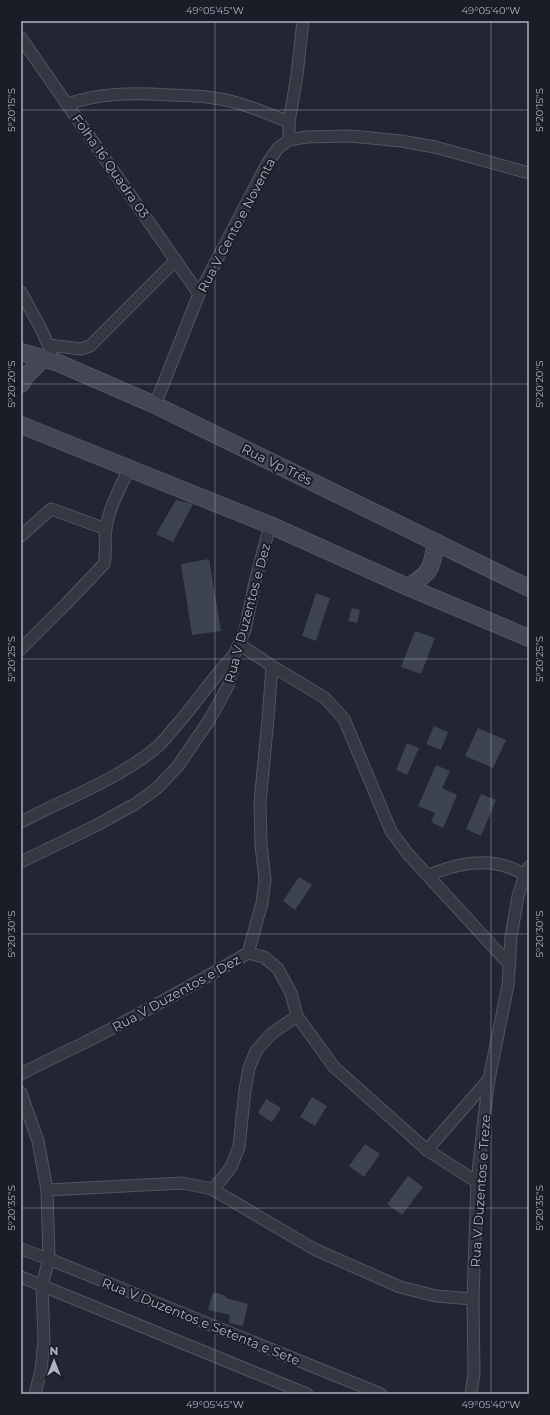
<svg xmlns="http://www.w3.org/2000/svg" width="550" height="1415" viewBox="0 0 550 1415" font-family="Montserrat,sans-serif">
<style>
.building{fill:#3e4352}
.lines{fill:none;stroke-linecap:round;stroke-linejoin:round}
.minor-casing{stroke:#525561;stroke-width:13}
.secondary-casing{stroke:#525561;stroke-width:18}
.minor{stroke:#343843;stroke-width:11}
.secondary{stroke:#434755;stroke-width:16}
.ticks{fill:none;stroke:#aeb2c0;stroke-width:1;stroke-opacity:0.45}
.labels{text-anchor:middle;stroke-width:4;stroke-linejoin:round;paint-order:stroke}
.street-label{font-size:13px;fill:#aeb2c0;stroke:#1a1d27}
.neatline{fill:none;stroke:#aeb2c0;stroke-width:1.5}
.ticks-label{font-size:10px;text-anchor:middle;fill:#aeb2c0}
</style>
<rect width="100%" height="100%" fill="#212632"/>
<g class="building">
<path d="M 176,500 L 193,504 L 173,542 L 156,534 Z"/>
<path d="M 209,559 L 221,631 L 192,635 L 181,564 Z"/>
<path d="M 316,593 L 330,598 L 316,641 L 302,636 Z"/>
<path d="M 352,608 L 360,610 L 357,623 L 348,621 Z"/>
<path d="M 415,631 L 435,638 L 421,674 L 401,667 Z"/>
<path d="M 434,726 L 448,732 L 441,750 L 426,744 Z"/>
<path d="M 478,728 L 506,740 L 493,768 L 465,756 Z"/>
<path d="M 407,743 L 419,748 L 407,775 L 396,770 Z"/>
<path d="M 436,765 L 450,771 L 442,788 L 457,795 L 443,828 L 431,822 L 435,813 L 418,806 Z"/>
<path d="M 481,794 L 496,800 L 481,836 L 466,829 Z"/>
<path d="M 299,877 L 312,885 L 295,910 L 283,901 Z"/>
<path d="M 312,1097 L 327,1106 L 315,1126 L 300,1117 Z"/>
<path d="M 266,1099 L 281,1108 L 272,1122 L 258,1113 Z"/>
<path d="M 365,1144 L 380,1154 L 364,1177 L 349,1166 Z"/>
<path d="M 408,1176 L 423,1187 L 402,1215 L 387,1204 Z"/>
<path d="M 213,1292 L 226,1296 L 226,1298 L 248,1304 L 243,1326 L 229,1323 L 230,1315 L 208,1310 Z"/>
</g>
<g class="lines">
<g class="minor-casing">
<g id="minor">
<path d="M 21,38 L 199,294"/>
<path d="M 68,104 C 102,92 135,93 171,95 C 193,96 212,96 234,102 C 253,107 271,115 289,122"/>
<path d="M 289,140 L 289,122 L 297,75 L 303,21"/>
<path d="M 21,292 L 40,327 L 51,351"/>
<path d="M 49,345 L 81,349 L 90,346 L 176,260"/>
<path d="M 155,405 L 199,294 L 267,164 L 278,148 L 289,140 L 306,137 L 351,136 L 401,141 L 435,147 L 529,173"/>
<path d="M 21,536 L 51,509 L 106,529"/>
<path d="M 239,644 L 272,666 L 325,698 L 344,719 L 391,831 L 408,854 L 510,965"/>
<path d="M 21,649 L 65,605 L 104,564 C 107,551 104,539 106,527 C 110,506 120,488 129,469"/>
<path d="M 21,822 C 66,798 118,780 157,747 C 164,741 169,734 174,728 C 195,705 212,678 234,655"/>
<path d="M 21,862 L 97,825 L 135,804 L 156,789 L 178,766 L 210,719 L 228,686 L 232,672 L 234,655 L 245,630 L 255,582 L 270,525"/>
<path d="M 429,875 C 453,865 482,858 508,867 C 514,868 519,872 525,875"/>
<path d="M 248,953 L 262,903 L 265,880 L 261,845 L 260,802 L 268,719 L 272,666"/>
<path d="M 21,1074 C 42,1063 63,1053 84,1043 C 139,1015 194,984 248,953 L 264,957 L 278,969 L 291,993 L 297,1016 L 334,1067 L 427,1150 L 477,1182"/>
<path d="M 21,1093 L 38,1141 L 47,1190 L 49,1259 L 42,1285 L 44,1340 L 41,1370 L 35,1394"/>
<path d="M 427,1150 L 489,1079"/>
<path d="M 212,1189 L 221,1180 L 231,1167 L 239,1147 L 245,1090 L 249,1068 L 256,1051 L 271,1034 L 297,1016"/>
<path d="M 47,1190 L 183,1183 L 212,1189 L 314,1249 L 400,1287 L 436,1296 L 473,1299"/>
<path d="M 21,1249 L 49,1259 L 381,1394"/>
<path d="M 21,1277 L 307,1394"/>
<path d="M 471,1394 L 474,1373 L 473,1299 L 477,1182 L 484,1117 L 489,1079 L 508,985 L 511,937 L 518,896 L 525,875 L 529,867"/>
</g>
</g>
<g class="secondary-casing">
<g id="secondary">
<path d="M 21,352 L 56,362 L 155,405 L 529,588"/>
<path d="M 21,384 L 26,376 L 44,358"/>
<path d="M 21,425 L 270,525 L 408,587 L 529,638"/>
<path d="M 408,587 C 432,572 431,569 436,542"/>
</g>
</g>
<use href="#minor" class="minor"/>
<use href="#secondary" class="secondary"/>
</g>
<path class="ticks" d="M 215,21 L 215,1394M 491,21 L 491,1394M 21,110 L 529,110M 21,384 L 529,384M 21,659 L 529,659M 21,934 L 529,934M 21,1208 L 529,1208"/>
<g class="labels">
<g class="street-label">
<text transform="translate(111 166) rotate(55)" y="5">Folha 16 Quadra 03</text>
<text transform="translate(236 225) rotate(-62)" y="5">Rua V Cento e Noventa</text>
<text transform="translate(277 464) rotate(26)" y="5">Rua Vp Três</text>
<text transform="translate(247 613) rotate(-75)" y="5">Rua V Duzentos e Dez</text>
<text transform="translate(176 993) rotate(-29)" y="5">Rua V Duzentos e Dez</text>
<text transform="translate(480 1191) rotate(-86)" y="5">Rua V Duzentos e Treze</text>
<text transform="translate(201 1321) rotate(22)" y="5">Rua V Duzentos e Setenta e Sete</text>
</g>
</g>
<rect width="550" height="1415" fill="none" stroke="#1a1d27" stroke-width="44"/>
<g transform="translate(54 1361)" stroke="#1a1d27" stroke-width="3" paint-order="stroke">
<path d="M0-3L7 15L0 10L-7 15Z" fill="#aeb2c0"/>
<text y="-6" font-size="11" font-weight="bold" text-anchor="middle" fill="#aeb2c0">N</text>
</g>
<rect x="22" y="22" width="506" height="1371" class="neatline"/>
<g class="ticks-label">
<text x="215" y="14">49°05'45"W</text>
<text x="491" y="14">49°05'40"W</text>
<text transform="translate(11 110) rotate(-90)" y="4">5°20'15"S</text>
<text transform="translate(539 110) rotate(-90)" y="4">5°20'15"S</text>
<text transform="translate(11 384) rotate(-90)" y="4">5°20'20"S</text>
<text transform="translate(539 384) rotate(-90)" y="4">5°20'20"S</text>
<text transform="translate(11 659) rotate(-90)" y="4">5°20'25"S</text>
<text transform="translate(539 659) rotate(-90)" y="4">5°20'25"S</text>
<text transform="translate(11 934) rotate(-90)" y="4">5°20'30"S</text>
<text transform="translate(539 934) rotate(-90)" y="4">5°20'30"S</text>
<text transform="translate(11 1208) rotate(-90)" y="4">5°20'35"S</text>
<text transform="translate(539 1208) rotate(-90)" y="4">5°20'35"S</text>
<text x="215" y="1408">49°05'45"W</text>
<text x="491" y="1408">49°05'40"W</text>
</g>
</svg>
